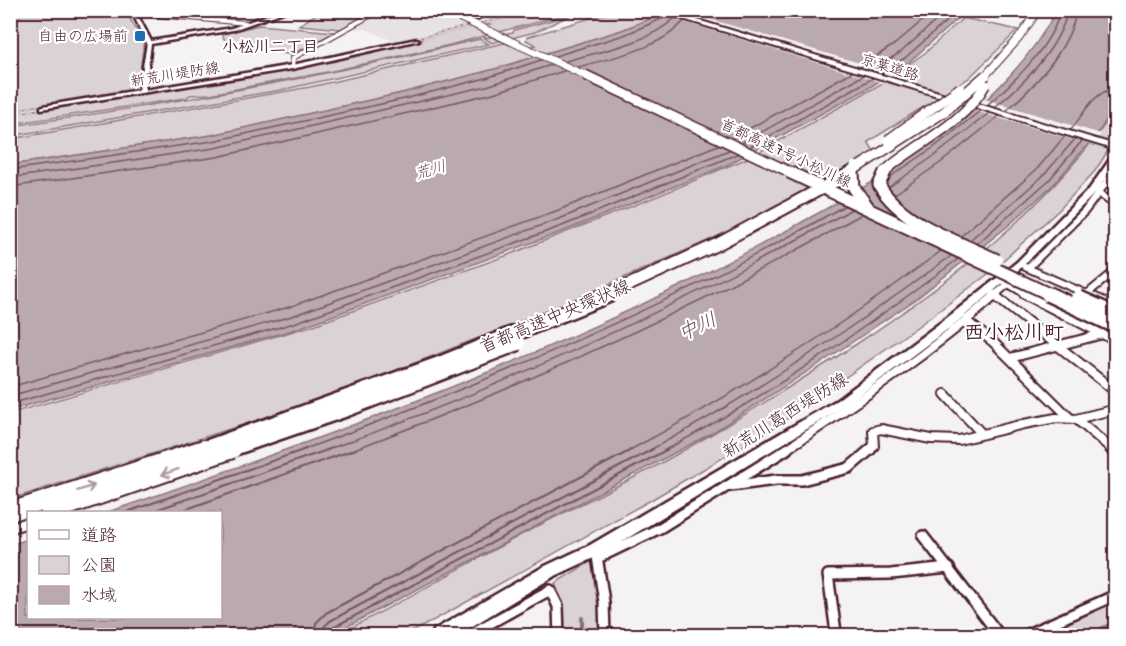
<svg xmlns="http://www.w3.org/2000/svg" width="1126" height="646" viewBox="0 0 1126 646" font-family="'Patrick Hand','Klee One',sans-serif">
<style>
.built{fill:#e7e2e3}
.green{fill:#dbd2d5;stroke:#927880;stroke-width:1.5}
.water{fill:#baa9ae;stroke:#8d727a;stroke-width:1.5}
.pier{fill:#f4f2f2}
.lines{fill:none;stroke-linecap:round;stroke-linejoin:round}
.shore-far1{stroke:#77565f;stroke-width:1.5}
.shore{stroke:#77565f;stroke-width:2}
.stream{stroke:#8d727a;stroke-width:4}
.tertiary-tunnel-far1{stroke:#d2c8ca;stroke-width:4.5;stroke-dasharray:4.5 2;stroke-linecap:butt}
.tertiary-tunnel{stroke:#d2c8ca;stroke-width:6;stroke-dasharray:6 3;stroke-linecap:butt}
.minor-far4-casing{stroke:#4a1f2b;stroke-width:6}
.minor-far3-casing{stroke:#4a1f2b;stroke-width:8}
.minor-far2-casing{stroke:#4a1f2b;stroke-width:10}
.minor-far1-casing{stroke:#4a1f2b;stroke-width:12}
.minor-casing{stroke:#4a1f2b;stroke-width:14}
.tertiary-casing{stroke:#4a1f2b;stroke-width:5}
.secondary-casing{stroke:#4a1f2b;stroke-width:5}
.trunk-casing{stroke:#4a1f2b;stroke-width:4}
.motorway-casing{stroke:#4a1f2b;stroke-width:4}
.minor-far4{stroke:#fff;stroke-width:4}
.minor-far3{stroke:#fff;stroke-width:4.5}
.minor-far2{stroke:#fff;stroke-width:6}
.minor-far1{stroke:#fff;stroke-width:8}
.minor{stroke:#fff;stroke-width:9}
.tertiary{fill:#fff;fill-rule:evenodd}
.secondary{fill:#fff;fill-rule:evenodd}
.trunk{fill:#fff;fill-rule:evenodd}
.motorway{fill:#fff;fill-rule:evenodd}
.motorway-bridge-far4-casing{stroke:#4a1f2b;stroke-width:9;stroke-linecap:butt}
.motorway-bridge-far3-casing{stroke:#4a1f2b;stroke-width:12;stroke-linecap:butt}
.motorway-bridge-far2-casing{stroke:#4a1f2b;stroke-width:15;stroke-linecap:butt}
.motorway-bridge-far1-casing{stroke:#4a1f2b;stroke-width:19;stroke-linecap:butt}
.motorway-bridge-casing{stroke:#4a1f2b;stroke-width:22;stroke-linecap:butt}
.motorway-bridge-far4{stroke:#fff;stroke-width:7}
.motorway-bridge-far3{stroke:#fff;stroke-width:9}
.motorway-bridge-far2{stroke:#fff;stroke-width:11}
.motorway-bridge-far1{stroke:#fff;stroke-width:14}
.motorway-bridge{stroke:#fff;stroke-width:18}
.oneway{stroke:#ae9aa0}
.poi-dot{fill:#1f6fb2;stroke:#fff;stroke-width:2}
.labels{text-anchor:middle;stroke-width:4.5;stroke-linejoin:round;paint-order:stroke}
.far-poi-label{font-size:15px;fill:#4a1f2b;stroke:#fff;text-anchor:end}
.far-street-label{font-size:15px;fill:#4a1f2b;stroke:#fff}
.far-neighbourhood-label{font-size:16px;font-weight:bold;fill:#4a1f2b;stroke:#fff}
.far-water-label{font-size:16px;font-style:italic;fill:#714f59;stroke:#fff}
.street-label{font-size:18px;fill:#4a1f2b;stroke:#fff}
.water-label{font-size:20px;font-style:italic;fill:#714f59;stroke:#fff}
.neighbourhood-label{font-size:20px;font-weight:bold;fill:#4a1f2b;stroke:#fff}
</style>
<rect width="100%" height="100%" fill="#f4f2f2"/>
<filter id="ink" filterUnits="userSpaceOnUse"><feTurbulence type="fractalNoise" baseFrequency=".0167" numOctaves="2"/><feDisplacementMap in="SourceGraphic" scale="12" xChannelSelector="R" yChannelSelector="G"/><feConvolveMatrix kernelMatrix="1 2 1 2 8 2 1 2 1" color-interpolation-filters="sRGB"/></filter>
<g filter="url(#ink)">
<path class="built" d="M 383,10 L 430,11 L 462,24 L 469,24 L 395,42 L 366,29 L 351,28 Z"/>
<g class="green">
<path d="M 18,11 L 105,11 L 127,14 L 144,42 L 138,87 L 134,92 L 11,110 L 11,21 L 19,19 Z"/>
<path d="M 321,11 L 326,11 L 366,15 L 341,29 L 299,25 Z"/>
<path d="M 529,11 L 579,11 L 450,45 L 328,72 L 210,94 L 190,95 L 186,98 L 11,124 L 10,114 L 294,68 L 421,41 L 418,38 L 471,25 L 479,27 L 490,24 L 485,22 Z"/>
<path d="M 614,11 L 669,11 L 622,30 L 495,69 L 402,93 L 212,135 L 11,165 L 11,139 L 310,87 L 504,43 L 511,43 L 524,49 L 536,45 L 526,40 L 527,37 Z"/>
<path d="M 571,15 L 535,32 L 492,43 L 484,38 L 513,33 L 514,30 Z"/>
<path d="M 963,18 L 1018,30 L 969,78 L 868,142 L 875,152 L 816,188 L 721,235 L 555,308 L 323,399 L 11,499 L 11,413 L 311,326 L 508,255 L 660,195 L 750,157 L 881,84 L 926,52 Z"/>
<path d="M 259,25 L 335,32 L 292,55 L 227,43 L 221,34 Z"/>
<path d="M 480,39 L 489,44 L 281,90 L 11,136 L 11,126 C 167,105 325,76 480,39 Z"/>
<path d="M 1115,110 L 1115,140 L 1095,171 L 1059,210 L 988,274 L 921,324 L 775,427 L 651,500 L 407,635 L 334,636 C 402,603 466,564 532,529 C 578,505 626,483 672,457 C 734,422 795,384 855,345 C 953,280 1049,207 1115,110 Z"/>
<path d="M 592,561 L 599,596 L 601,635 L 564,635 L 563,607 L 555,583 Z"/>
<path d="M 1115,600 L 1115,634 L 1112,635 L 1037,636 L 1063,621 Z"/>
</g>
<g class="water">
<path d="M 669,11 L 966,11 L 908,63 L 867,89 L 727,165 L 564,231 L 296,329 L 11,410 L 11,165 L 212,135 L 402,93 L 495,69 L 622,30 Z"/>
<path d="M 1056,11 L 1115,11 L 1115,107 L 1100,130 L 1054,184 L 1008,226 L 915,300 L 824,361 L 712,433 L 331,635 L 11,635 L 10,545 L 28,539 L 28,618 L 220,618 L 220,512 L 108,512 C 349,430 591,342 813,216 C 904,165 1006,106 1056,11 Z"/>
</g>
<g class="pier">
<path d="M 661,11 L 889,79 L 883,83 L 655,13 Z"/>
<path d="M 671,11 L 682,11 L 897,74 L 893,77 Z"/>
<path d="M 981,98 L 1101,134 L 1098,138 L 977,102 Z"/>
<path d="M 974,104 L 1096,140 L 1091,145 L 968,109 Z"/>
</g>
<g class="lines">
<g class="shore-far1">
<path d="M 555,56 L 624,35 L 668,16"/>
<path d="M 566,61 C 601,51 647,44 675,18"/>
<path d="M 578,67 C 613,57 659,50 684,21"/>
<path d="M 860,67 L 895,44 L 935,10"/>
<path d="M 872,70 L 901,52 L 948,10"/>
<path d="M 881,73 L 905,58 L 959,10"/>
<path d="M 987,105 C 1016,80 1050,48 1061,10"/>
<path d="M 995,107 C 1025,83 1059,48 1068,10"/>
<path d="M 1006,111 C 1036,85 1069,50 1077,10"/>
<path d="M 1071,130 C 1084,113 1093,92 1116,88"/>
<path d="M 732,138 L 852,72"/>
<path d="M 742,143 L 864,75"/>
<path d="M 750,147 L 873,78"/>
<path d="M 10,170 L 213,141 L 404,99 L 486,78 L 541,60"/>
<path d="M 890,177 L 933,148 L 980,111"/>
<path d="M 10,178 L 215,148 L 487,86 L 551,65"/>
<path d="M 10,187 L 217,157 L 490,94 L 564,71"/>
<path d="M 889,187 L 937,154 L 989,113"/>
<path d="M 895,194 L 943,161 L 999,116"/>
<path d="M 961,236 L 1037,169 L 1065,136"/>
<path d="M 970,240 L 1044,175 L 1075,139"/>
<path d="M 978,243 L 1049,180 L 1082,141"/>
<path d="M 10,387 L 289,307 L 556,211 L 718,145"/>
<path d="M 10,396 L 292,316 L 559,219 L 729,150"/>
<path d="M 10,404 L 294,323 L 562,226 L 737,154"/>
<path d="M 302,450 C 488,382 673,305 844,206"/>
<path d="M 326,450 C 508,385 684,305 852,209"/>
<path d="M 352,450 C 530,384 697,308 862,214"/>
<path d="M 630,450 C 739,392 843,325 941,251"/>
<path d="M 650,450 C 755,394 855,326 951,256"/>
<path d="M 665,450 C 768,396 865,328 958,259"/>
</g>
<g class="shore">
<path d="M 127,512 L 306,449"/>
<path d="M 150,512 L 330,449"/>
<path d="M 178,512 L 356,449"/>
<path d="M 314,636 L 316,623 L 326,613 L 633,449"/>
<path d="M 323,636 L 324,627 L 330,621 L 653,449"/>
<path d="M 330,636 L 334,627 L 668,449"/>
</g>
<g class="stream">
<path d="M 582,618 L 582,636"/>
<path d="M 1085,636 L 1116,622"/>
</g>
<path class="tertiary-tunnel-far1" d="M 417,40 L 535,10"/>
<path class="tertiary-tunnel" d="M 10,112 L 43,108"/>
<g class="minor-far4-casing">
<g id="minor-far4">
<path d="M 348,10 L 375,13"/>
<path d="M 134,13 L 246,23"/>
<path d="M 477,16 L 488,10"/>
<path d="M 292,67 L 293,58 L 380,10"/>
</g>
</g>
<g class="minor-far3-casing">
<path id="minor-far3" d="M 1113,166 L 1113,173"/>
</g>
<g class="minor-far2-casing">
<g id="minor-far2">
<path d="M 1100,194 L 1116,206"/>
<path d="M 1025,267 L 1089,295"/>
<path d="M 1028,268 L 1085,211 L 1114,172"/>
<path d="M 1005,282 L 1027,295"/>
<path d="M 1087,294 L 1116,270"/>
<path d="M 995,295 L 1007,285"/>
</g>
</g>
<g class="minor-far1-casing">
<g id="minor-far1">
<path d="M 1024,294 L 1116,341"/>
<path d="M 1086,294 L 1116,307"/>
<path d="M 994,295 L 1116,392"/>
<path d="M 966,321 L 992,341 L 1069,417"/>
<path d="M 1010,358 L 1103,334"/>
<path d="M 945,394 L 982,434"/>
<path d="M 1076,419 L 1113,450"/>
<path d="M 785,450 C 858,402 931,352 997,294"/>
<path d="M 869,450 L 874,446 L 873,431 L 881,429 L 931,439 L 959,440 L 1024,424 L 1056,418 L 1076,419 L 1116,409"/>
</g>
</g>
<g class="minor-casing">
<g id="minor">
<path d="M 1111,449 L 1116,453"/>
<path d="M 730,486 L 776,480 L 802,480 L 849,468 L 871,449"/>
<path d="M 923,536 L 1000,636"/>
<path d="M 597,556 L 604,602 L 605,636"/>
<path d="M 598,558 L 660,528 L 787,449"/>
<path d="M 467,636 L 550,590 L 558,606 L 559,636"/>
<path d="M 840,636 L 836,632 L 828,575 L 891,574 L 949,568"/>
<path d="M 1023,636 L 1116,595"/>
</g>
</g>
<g class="tertiary-casing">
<g id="tertiary">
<path d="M 139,10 L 136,12 L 151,41 L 232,28 L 281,10 L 289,10 L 233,30 L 151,44 L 145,90 L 292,65 L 417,39 L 419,40 L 292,69 L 41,109 L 41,107 L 43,106 L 139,90 L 147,43 L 132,12 L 117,10 Z"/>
<path d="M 436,10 C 450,10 461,21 475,17 L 457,10 L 465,10 L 481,17 L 466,22 Z"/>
</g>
</g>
<g class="secondary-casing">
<path id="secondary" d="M 1113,155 L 1116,155 L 1116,163 L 1096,192 L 1023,266 L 956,323 L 845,406 L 600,555 L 553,577 L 456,636 L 432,636 L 434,630 L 543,567 L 590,545 L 837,400 L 948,317 L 1017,262 L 1090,188 Z"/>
</g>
<g class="trunk-casing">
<path id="trunk" d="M 653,10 L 664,10 L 1116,145 L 1116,150 Z"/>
</g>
<g class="motorway-casing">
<path id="motorway" d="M 28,511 L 32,512 L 28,512 L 28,527 L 10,533 L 10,517 Z"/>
</g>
<use href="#minor-far4" class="minor-far4"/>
<use href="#minor-far3" class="minor-far3"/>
<use href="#minor-far2" class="minor-far2"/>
<use href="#minor-far1" class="minor-far1"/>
<use href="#minor" class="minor"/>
<use href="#tertiary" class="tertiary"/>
<use href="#secondary" class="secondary"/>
<use href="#trunk" class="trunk"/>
<use href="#motorway" class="motorway"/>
<g class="motorway-bridge-far4-casing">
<g id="motorway-bridge-far4">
<path d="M 443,10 L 589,77"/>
<path d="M 984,77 L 1019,38 L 1038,10"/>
</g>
</g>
<g class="motorway-bridge-far3-casing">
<g id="motorway-bridge-far3">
<path d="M 585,75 L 792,173"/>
<path d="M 888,140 L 960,88"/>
<path d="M 849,173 L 944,112 L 986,75"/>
<path d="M 853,173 L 855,166"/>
<path d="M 884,173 C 891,164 903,157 913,150 C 940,132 969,114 985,85"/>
</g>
</g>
<g class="motorway-bridge-far2-casing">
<g id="motorway-bridge-far2">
<path d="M 789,172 L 1051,295"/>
<path d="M 853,172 L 854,188 L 868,207"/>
<path d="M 885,172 L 879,185 C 902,224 958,241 997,260"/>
<path d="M 607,295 L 718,244 L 852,172"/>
</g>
</g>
<g class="motorway-bridge-far1-casing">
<g id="motorway-bridge-far1">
<path d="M 1048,294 L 1116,326"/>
<path d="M 1078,298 L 1116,315"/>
<path d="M 200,450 L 442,363 L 611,294"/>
<path d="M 228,450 L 347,409 L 518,343"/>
</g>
</g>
<g class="motorway-bridge-casing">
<g id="motorway-bridge">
<path d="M 10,512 L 204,449"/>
<path d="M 50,512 L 232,449"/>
</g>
</g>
<use href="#motorway-bridge-far4" class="motorway-bridge-far4"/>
<use href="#motorway-bridge-far3" class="motorway-bridge-far3"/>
<use href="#motorway-bridge-far2" class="motorway-bridge-far2"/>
<use href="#motorway-bridge-far1" class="motorway-bridge-far1"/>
<use href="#motorway-bridge" class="motorway-bridge"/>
</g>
<defs><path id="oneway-shaft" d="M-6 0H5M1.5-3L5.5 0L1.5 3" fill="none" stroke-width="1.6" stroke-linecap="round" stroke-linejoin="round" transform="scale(1.5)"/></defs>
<g class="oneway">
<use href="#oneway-shaft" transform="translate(170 472) rotate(161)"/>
<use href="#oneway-shaft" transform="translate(86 488) rotate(-18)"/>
</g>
</g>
<rect class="poi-dot" x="134" y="30" width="12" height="12" rx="3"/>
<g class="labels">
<g class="far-poi-label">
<text x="128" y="41">自由の広場前</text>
</g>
<g class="far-street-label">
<text transform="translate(890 67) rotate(17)" y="5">京葉道路</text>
<text transform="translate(175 74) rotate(-9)" y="5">新荒川堤防線</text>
<text transform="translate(786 153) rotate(25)" y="5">首都高速7号小松川線</text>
</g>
<g class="far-neighbourhood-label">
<text x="270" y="52">小松川二丁目</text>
</g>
<g class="far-water-label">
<text transform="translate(430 169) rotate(-16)" y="6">荒川</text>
</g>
<g class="street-label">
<text transform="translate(555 316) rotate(-23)" y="6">首都高速中央環状線</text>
<text transform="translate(785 415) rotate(-32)" y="6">新荒川葛西堤防線</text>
</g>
<g class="water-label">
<text transform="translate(697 326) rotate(-25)" y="7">中川</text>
</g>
<g class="neighbourhood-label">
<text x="1014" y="339">西小松川町</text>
</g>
</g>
<rect width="1126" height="646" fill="none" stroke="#fff" stroke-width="36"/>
<rect x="18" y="18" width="1090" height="610" fill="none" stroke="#4a1f2b" stroke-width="2" filter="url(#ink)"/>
<rect x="27" y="511" width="195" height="108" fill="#ffffff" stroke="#b7a5aa" stroke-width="1.5"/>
<rect x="39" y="530" width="30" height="9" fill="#ffffff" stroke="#b7a5aa" stroke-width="1.5"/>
<text x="81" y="541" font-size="18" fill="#4a1f2b">道路</text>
<rect x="39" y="556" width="30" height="18" fill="#dbd2d5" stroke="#b7a5aa" stroke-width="1.5"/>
<text x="81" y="571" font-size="18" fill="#4a1f2b">公園</text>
<rect x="39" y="586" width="30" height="18" fill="#baa9ae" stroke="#b7a5aa" stroke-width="1.5"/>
<text x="81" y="601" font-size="18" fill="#4a1f2b">水域</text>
</svg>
